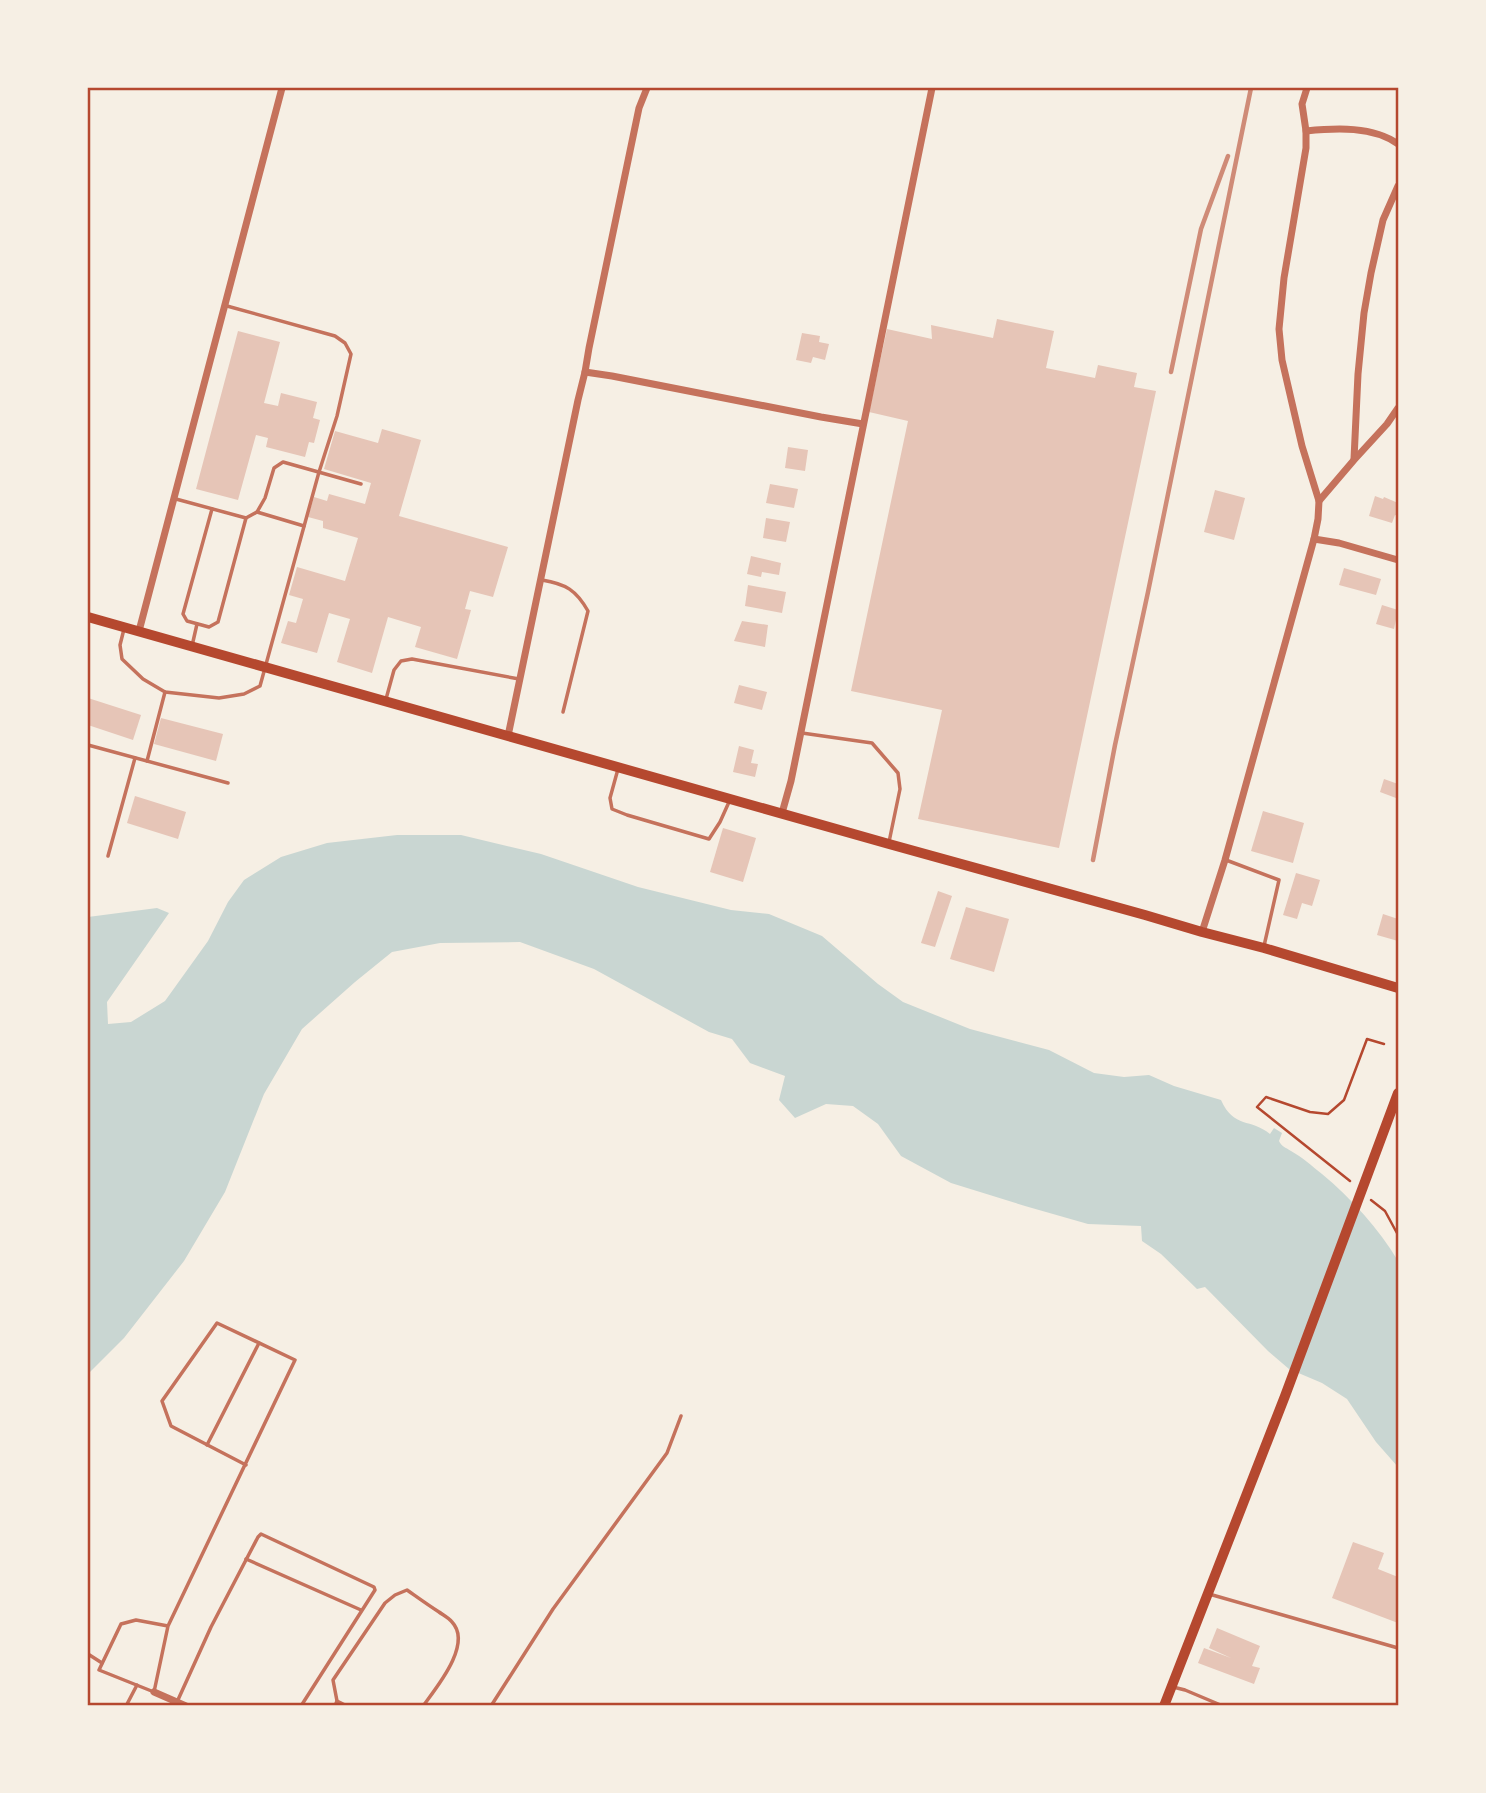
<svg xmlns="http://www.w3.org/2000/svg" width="1486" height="1793" viewBox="0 0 1486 1793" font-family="'Zilla Slab',serif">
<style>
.water{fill:#c9d6d2}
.building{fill:#e6c5b7}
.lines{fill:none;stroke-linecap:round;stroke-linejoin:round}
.path{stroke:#b5482f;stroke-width:2.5}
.service{stroke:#c5725c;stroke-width:3.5}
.minor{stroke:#c5725c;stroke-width:7}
.secondary{stroke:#b5482f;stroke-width:10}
.rail{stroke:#cf8b77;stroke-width:4.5}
.neatline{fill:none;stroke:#b5482f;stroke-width:2.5}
</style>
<rect width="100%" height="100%" fill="#f6efe4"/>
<path class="water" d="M 397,835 L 461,835 L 541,854 L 638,887 L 731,910 L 769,914 L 822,936 L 878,984 L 903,1002 L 970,1029 L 1049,1050 L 1094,1073 L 1124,1077 L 1149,1075 L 1174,1086 L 1221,1100 C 1234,1129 1251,1118 1270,1134 L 1274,1128 L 1282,1133 L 1279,1141 C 1282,1147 1285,1147 1291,1151 C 1302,1157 1312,1166 1322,1174 C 1351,1198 1379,1229 1398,1261 L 1398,1467 L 1376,1442 L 1347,1399 L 1322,1383 L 1289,1369 L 1268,1351 L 1205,1287 L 1197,1289 L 1161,1254 L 1142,1241 L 1141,1226 L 1088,1224 L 1025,1206 L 951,1183 L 901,1156 L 878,1124 L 853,1106 L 826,1104 L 795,1118 L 779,1100 L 785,1076 L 750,1063 L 732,1039 L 709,1032 L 594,969 L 520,942 L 440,943 L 392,952 L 355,982 L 302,1029 L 264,1094 L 225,1192 L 184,1261 L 124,1338 L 88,1374 L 88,917 L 157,908 L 169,913 L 107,1002 L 108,1024 L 131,1022 L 165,1001 L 208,941 L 228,902 L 244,880 L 281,857 L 327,843 Z"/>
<g class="building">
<path d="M 997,319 L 1054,331 L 1046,368 L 1095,378 L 1098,365 L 1137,373 L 1134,387 L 1156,391 L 1059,848 L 918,819 L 942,710 L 851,691 L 908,421 L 869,412 L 887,329 L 932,339 L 931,325 L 993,338 Z"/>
<path d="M 238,331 L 280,342 L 264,403 L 278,406 L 281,393 L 317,402 L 313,418 L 320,420 L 314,443 L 309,442 L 305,457 L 266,447 L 268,438 L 256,435 L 238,500 L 196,489 Z"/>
<path d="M 802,333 L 820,336 L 819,342 L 829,344 L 825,360 L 813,357 L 811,363 L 796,360 Z"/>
<path d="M 382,429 L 421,440 L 399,516 L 508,547 L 493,597 L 470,591 L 465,609 L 471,610 L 457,659 L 415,647 L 421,627 L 388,617 L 372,673 L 337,662 L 350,619 L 329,613 L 317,653 L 281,643 L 288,621 L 296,623 L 303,599 L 289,595 L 297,567 L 345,581 L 358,538 L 323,528 L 323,521 L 308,517 L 314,497 L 327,501 L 329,494 L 365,504 L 371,483 L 324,469 L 335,431 L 378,443 Z"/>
<path d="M 788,447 L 808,450 L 805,471 L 785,468 Z"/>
<path d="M 770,484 L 798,489 L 794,508 L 766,503 Z"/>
<path d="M 1215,490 L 1245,498 L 1234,540 L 1204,532 Z"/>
<path d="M 1375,496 L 1383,499 L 1384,497 L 1398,503 L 1398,516 L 1395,515 L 1392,523 L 1369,516 Z"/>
<path d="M 766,518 L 790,522 L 786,542 L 763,538 Z"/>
<path d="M 751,556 L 781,563 L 779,575 L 762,572 L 761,577 L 747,574 Z"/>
<path d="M 1344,568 L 1381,579 L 1376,595 L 1339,585 Z"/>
<path d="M 748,585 L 786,592 L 782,613 L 745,606 Z"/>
<path d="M 1382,605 L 1398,610 L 1394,629 L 1376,624 Z"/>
<path d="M 742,621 L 768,625 L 765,647 L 734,641 Z"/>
<path d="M 739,685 L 767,692 L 762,710 L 734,703 Z"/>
<path d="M 88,698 L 141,715 L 133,740 L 88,725 Z"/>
<path d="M 161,718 L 223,734 L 216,761 L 154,744 Z"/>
<path d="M 739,746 L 754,750 L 751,763 L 758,764 L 755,777 L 733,772 Z"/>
<path d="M 1384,779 L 1398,784 L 1396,798 L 1380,792 Z"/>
<path d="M 135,796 L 186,812 L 178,839 L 127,823 Z"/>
<path d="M 1263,811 L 1304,823 L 1293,863 L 1251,851 Z"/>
<path d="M 723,828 L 756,838 L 743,882 L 710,872 Z"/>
<path d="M 1296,873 L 1320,880 L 1312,906 L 1302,903 L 1297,919 L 1283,915 Z"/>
<path d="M 938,891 L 952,896 L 935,947 L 921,943 Z"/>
<path d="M 966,907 L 1009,919 L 994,972 L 950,959 Z"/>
<path d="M 1383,914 L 1398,919 L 1398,941 L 1377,935 Z"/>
<path d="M 1353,1542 L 1384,1553 L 1378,1569 L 1398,1577 L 1398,1623 L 1332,1598 Z"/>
<path d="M 1217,1628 L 1260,1646 L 1252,1666 L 1260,1668 L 1254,1684 L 1198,1663 L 1204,1648 L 1231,1658 L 1209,1648 Z"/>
</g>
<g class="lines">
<g class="path">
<path d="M 1350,1181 L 1257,1107 L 1266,1097 L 1310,1112 L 1328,1114 L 1344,1100 L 1367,1039 L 1384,1044"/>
<path d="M 1371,1200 L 1385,1211 L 1398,1235"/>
</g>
<g class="service">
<path d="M 176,499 L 246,518 L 257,512 L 265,498 L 274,468 L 283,462 L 361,484"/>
<path d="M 212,509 L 183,614 L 187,621 L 209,627 L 218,622 L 246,518"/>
<path d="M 257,512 L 304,526"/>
<path d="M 542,580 C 566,584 576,590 588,611 L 563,712"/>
<path d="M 124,629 L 120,645 L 122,659 L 143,679 L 165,692 L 219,698 L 244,694 L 260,686 L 319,472 L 337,416 L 351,354 L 345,343 L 335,336 L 227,306"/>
<path d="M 192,646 L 197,624"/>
<path d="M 386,699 L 394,670 L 401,661 L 412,659 L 519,679"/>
<path d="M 802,733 L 872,743 L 898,773 L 900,789 L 889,842"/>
<path d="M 88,745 L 228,783"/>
<path d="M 147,761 L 165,692"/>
<path d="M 618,769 L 610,798 L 612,809 L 627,815 L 709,839 L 720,822 L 729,802"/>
<path d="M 108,856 L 135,758"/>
<path d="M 1226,860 L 1279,880 L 1264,946"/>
<path d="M 207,1445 L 259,1343"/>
<path d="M 246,1559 L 361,1610"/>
<path d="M 1209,1594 L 1398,1648"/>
<path d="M 168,1626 L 154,1692 L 99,1670 L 121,1624 L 136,1620 L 168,1626 L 295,1360 L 217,1323 L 162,1401 L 171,1426 L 246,1465"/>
<path d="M 88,1654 L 102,1663"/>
<path d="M 1173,1687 L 1185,1690 L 1223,1706"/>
<path d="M 337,1701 L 333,1680 L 385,1603 L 395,1595 L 407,1590 C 417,1597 428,1605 439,1612 C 443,1615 449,1618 452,1622 C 473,1644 436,1688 423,1706"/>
<path d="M 177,1702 L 211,1627 L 258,1537 L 261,1534 L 374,1587 L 375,1590 L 301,1706"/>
<path d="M 126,1706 L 137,1685"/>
<path d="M 335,1706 L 337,1701 L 347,1706"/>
<path d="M 491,1706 L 553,1609 L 667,1453 L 681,1416"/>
</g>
<g class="minor">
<path d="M 1307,88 L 1302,104 L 1306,131 L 1306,148 L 1284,278 L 1279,329 L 1282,360 L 1302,446 L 1319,501"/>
<path d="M 1306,131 C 1336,128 1373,126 1398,144"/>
<path d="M 585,372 L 612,376 L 821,417 L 863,424"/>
<path d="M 1354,459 L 1358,374 L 1364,313 L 1371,273 L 1383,220 L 1398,186"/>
<path d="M 1314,539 L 1339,543 L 1398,560"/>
<path d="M 139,631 L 282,88"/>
<path d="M 508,736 L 578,400 L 585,372 L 589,348 L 639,108 L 647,88"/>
<path d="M 782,813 L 791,781 L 932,88"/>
<path d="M 1202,932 L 1225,860 L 1314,539 L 1318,519 L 1319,501 L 1354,460 L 1387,424 L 1398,408"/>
<path d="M 154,1692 L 186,1706"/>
</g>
<g class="secondary">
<path d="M 88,617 L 889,844 L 1145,915 L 1202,932 L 1264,948 L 1398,988"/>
<path d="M 1164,1706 L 1285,1396 L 1398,1093"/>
</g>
<g class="rail">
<path d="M 1171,372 L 1201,229 L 1228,156"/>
<path d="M 1093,860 L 1115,745 L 1148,592 L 1251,88"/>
</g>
</g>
<rect width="1486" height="1793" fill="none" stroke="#f6efe4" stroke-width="178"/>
<rect x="89" y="89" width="1308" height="1615" class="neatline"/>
</svg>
